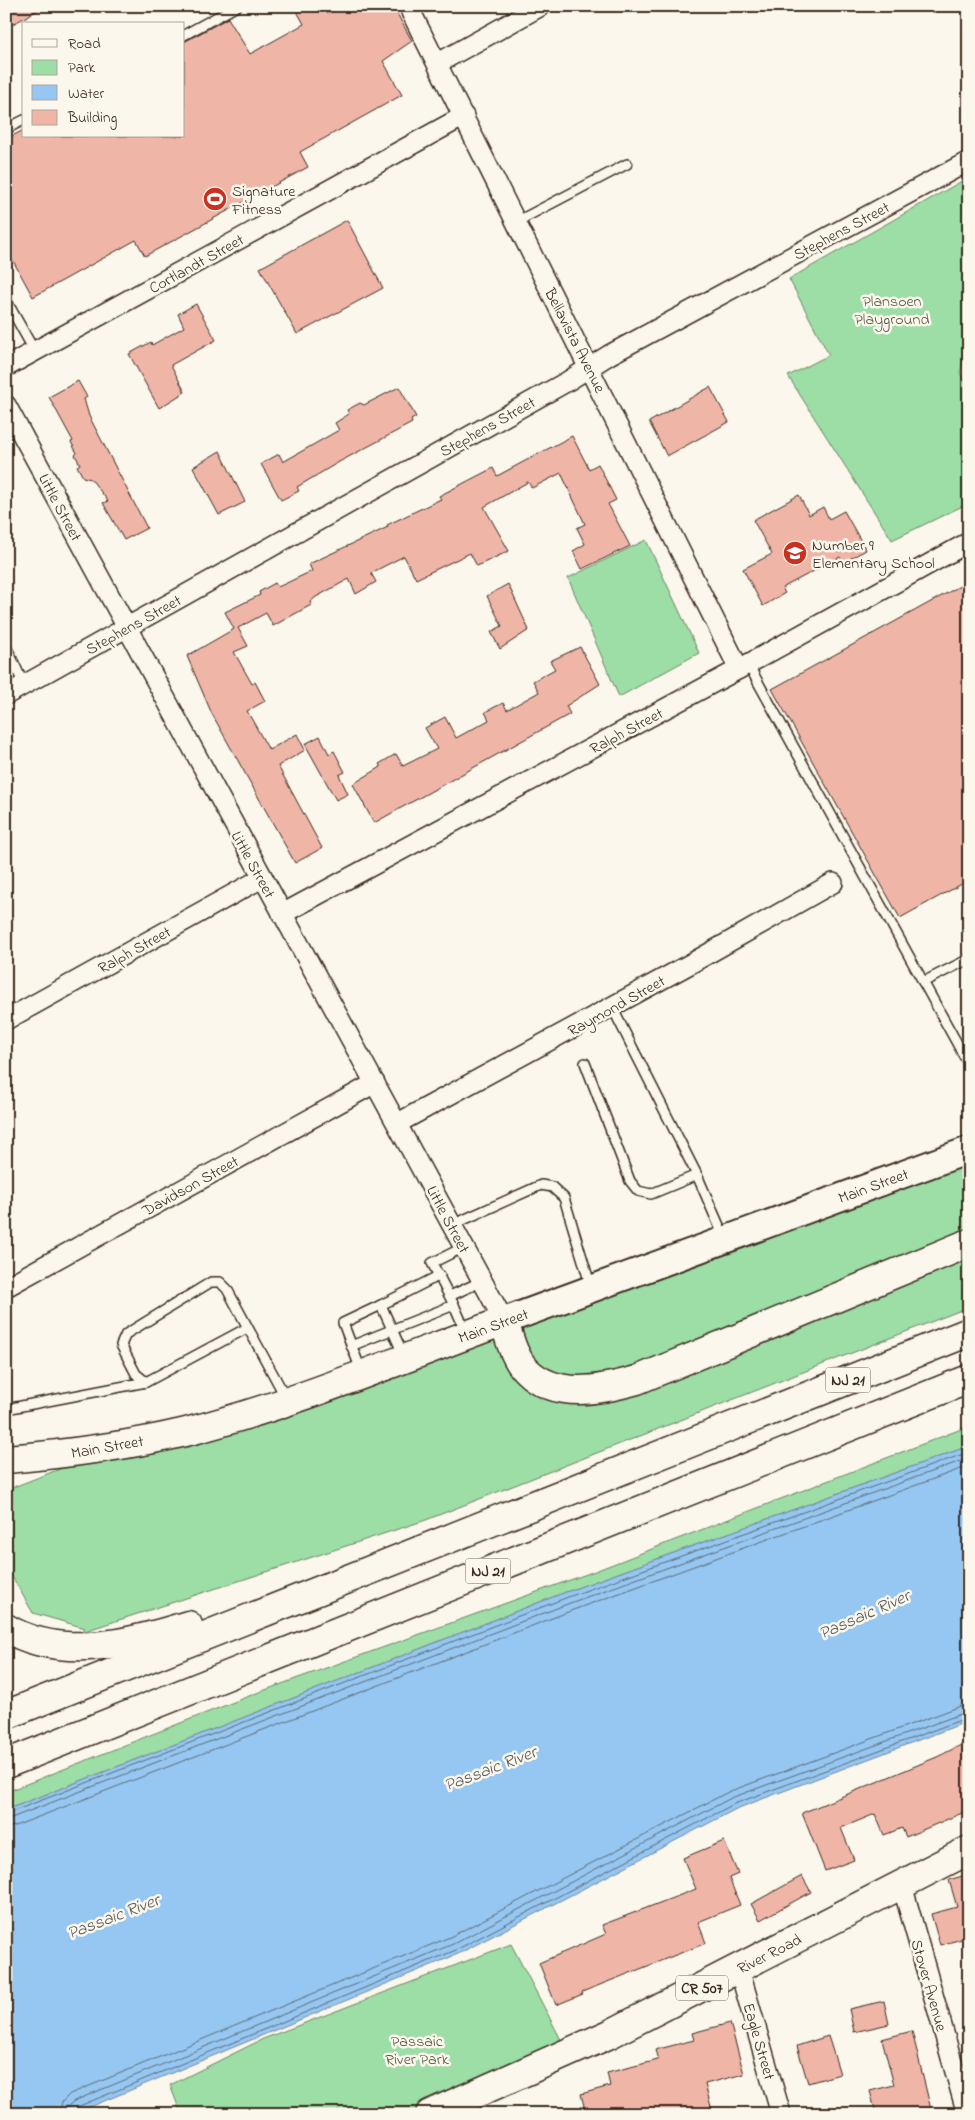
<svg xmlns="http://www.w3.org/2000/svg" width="975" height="2120" viewBox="0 0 975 2120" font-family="'Indie Flower',sans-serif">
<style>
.green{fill:#9ddda6;stroke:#6c8462}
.water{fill:#95c7f2;stroke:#71889d}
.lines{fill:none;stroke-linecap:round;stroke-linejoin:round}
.shore{stroke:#5f6973;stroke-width:1}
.building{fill:#efb6a8;stroke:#3b2a1e}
.lane-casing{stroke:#3b2a1e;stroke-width:12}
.street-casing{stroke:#3b2a1e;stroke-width:22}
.secondary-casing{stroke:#3b2a1e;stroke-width:30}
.primary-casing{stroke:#3b2a1e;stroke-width:31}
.highway-casing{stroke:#3b2a1e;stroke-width:31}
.lane{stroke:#fbf7ec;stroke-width:9}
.street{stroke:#fbf7ec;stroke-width:19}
.secondary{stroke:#fbf7ec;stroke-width:26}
.primary{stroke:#fbf7ec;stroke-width:28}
.highway{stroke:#fbf7ec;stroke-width:28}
.labels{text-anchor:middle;stroke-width:5;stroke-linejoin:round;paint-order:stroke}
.shield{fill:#fbf7ec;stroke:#75685c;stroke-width:1}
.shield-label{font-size:15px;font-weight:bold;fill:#3b2a1e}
.poi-label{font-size:16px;fill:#3b2a1e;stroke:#fbf7ec;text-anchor:start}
.street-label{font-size:16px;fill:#3b2a1e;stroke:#fbf7ec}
.park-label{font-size:16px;fill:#545740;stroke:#fbf7ec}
.water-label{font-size:18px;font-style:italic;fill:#56595e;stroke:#fbf7ec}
</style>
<rect width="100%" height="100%" fill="#fbf7ec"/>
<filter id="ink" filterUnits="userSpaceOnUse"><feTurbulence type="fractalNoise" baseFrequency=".02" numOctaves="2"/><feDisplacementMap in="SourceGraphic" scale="10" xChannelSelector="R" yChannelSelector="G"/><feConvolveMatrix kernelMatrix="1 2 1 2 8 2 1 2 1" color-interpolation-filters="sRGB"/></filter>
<g filter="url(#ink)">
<g class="green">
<path d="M 969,177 L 969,345 L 967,346 L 960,373 L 969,390 L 969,503 L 892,540 L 788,376 L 829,355 L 789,279 Z"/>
<path d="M 646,540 L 699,653 L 619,697 L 568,578 Z"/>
<path d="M 969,1157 L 969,1307 L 426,1520 L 82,1632 L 85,1628 L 33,1613 L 6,1566 L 6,1490 L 75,1463 Z"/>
<path d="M 969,1426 L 969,1446 L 566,1592 L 6,1810 L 6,1792 L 254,1694 L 595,1571 Z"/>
<path d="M 511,1944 L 568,2053 L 430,2114 L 181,2114 L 170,2085 L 263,2039 Z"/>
</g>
<path class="water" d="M 969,1446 L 969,1721 L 736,1809 L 458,1954 L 73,2114 L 6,2114 L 6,1810 L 566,1592 Z"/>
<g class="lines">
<g class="shore">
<path d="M 6,1814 L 568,1597 L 969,1452"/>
<path d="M 6,1820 L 570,1603 L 969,1458"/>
<path d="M 6,1828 L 15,1826 L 573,1610 L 969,1466"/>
<path d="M 59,2114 L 62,2102 L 70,2094 L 450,1937 L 728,1792 L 969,1703"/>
<path d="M 67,2114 L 68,2106 L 74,2101 L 453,1944 L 731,1798 L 969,1711"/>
<path d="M 73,2114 L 77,2107 L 456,1950 L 734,1804 L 969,1717"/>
</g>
</g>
<g class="building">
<path d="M 6,6 L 45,6 L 6,28 Z"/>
<path d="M 294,6 L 393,6 L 412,41 L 383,61 L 402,95 L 300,152 L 308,167 L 145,256 L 136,240 L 33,297 L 6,248 L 6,139 L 24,130 L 24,136 L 184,136 L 184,42 L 228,18 L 250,54 L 304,24 Z"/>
<path d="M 347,220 L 383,288 L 297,334 L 260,268 Z"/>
<path d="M 196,304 L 216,340 L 171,365 L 185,392 L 159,408 L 129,354 L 151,342 L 152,345 L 184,327 L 178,314 Z"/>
<path d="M 78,381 L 87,397 L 84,399 L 89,416 L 147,528 L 124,540 L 103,503 L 108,501 L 91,479 L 83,477 L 77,466 L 80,464 L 75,455 L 77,453 L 71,442 L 73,441 L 49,397 Z"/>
<path d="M 399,387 L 416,417 L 411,420 L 412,423 L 339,462 L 297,487 L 299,491 L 281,500 L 261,464 L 279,454 L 283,462 L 339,430 L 335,423 L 349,414 L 347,410 L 360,403 L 364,405 Z"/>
<path d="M 710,387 L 729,422 L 667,456 L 649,422 Z"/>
<path d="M 572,436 L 589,469 L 598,464 L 616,500 L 608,504 L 630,546 L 582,569 L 573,551 L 585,544 L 577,528 L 585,524 L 561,473 L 532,488 L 528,482 L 484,507 L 509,551 L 477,566 L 470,553 L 416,579 L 404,556 L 371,573 L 376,582 L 356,594 L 349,579 L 316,597 L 310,602 L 311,605 L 273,626 L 266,613 L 238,628 L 248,646 L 234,652 L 252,684 L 255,682 L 265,701 L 247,711 L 269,750 L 297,734 L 305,750 L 278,766 L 322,848 L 295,863 L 212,714 L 187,656 L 234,629 L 225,612 L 260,595 L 259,592 L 275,583 L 278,587 L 312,571 L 309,564 L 388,527 L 387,525 L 441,499 L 439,496 L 493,468 L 497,476 Z"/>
<path d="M 220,451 L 245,502 L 219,515 L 193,467 Z"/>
<path d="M 799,495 L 809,515 L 823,507 L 829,519 L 844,511 L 866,550 L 844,562 L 840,557 L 782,588 L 785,593 L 763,606 L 743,569 L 772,554 L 753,520 Z"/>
<path d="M 969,581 L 969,880 L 900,918 L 772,689 Z"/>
<path d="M 508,584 L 529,630 L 500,649 L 491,632 L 502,626 L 487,596 Z"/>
<path d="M 580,647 L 600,684 L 566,706 L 570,714 L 374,823 L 353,784 L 381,767 L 379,764 L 396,754 L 403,766 L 437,749 L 425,728 L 445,717 L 456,738 L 489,720 L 485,712 L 503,703 L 507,710 L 539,692 L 533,681 L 555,669 L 550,661 Z"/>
<path d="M 320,736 L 329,754 L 334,751 L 345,772 L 339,775 L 348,794 L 336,800 L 305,744 Z"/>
<path d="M 969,1741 L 969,1810 L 906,1837 L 902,1828 L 884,1835 L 875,1814 L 841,1828 L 854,1860 L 825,1871 L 802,1813 L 937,1757 Z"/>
<path d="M 724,1841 L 738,1874 L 729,1878 L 740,1905 L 698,1922 L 706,1943 L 582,1992 L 583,1994 L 556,2005 L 539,1963 L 606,1934 L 602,1925 L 696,1889 L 683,1858 Z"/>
<path d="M 969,1874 L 969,1937 L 940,1945 L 931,1914 L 957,1907 L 949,1880 Z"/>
<path d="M 802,1876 L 811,1892 L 760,1920 L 751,1904 Z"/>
<path d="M 884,2001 L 889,2024 L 854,2032 L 849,2009 Z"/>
<path d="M 730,2023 L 744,2074 L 705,2084 L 713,2114 L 586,2114 L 581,2094 L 610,2086 L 607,2073 L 658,2060 L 655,2050 L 694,2040 L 692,2033 Z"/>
<path d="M 912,2031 L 932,2114 L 876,2114 L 870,2091 L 894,2085 L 882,2039 Z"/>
<path d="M 828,2036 L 840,2074 L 808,2083 L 797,2046 Z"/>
</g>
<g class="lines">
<g class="lane-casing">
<g id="lane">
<path d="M 184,35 L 237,6"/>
<path d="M 6,129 L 24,120"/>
<path d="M 516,222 L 627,164"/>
<path d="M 6,300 L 35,352"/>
<path d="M 6,646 L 24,685"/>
<path d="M 748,664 L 969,1065"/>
<path d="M 923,982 L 969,959"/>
<path d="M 585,1063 L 630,1181 L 638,1191 L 651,1194 L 697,1175 L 612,1007"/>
<path d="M 697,1175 L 724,1237"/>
<path d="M 452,1225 L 541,1185 L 552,1187 L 564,1198 L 591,1287"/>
<path d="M 450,1296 L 482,1281"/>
<path d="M 454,1305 L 466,1332"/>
<path d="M 351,1346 L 454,1305 L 432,1263 L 464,1247"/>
<path d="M 404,1356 L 381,1305 L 440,1275"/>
<path d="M 362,1373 L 343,1323 L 381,1305"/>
<path d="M 146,1382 L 136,1374 L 121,1345 L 126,1334 L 211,1282 L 220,1282 L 227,1289 L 286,1398"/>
<path d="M 6,1409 L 146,1382 L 247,1328"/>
</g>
</g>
<g class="street-casing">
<g id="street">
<path d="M 411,12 L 739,669"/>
<path d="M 438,63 L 541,6"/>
<path d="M 6,367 L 464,116"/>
<path d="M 6,405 L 504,1321"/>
<path d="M 6,695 L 568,381 L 609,355 L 969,161"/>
<path d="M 282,914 L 739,669 L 969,542"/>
<path d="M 6,1020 L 262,878"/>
<path d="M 398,1123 L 690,964 L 833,883"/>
<path d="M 6,1287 L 375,1083"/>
<path d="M 902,1885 L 967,2114"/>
<path d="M 739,1969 L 781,2114"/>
</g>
</g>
<g class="secondary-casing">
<path id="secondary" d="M 504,1321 L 969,1150"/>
</g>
<g class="primary-casing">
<g id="primary">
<path d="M 6,1459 C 67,1454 127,1446 186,1432 C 294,1404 399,1360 504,1321"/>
<path d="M 430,2114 L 610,2034 L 969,1850"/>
</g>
</g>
<g class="highway-casing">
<g id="highway">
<path d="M 504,1321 C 509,1337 514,1358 526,1370 C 556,1400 601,1390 637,1380 L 969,1243"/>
<path d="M 6,1628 C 62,1661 131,1643 188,1625"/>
<path d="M 6,1715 L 969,1332"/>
<path d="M 6,1764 L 969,1379"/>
</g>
</g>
<use href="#lane" class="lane"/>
<use href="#street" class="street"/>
<use href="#secondary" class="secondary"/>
<use href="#primary" class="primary"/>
<use href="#highway" class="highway"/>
</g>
</g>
<defs>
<g id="stadium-disc" transform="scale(1.25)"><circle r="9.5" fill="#c8321e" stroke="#fbf7ec"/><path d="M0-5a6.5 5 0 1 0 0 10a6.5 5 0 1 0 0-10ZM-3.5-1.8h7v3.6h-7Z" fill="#fff"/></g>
<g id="school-disc" transform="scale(1.25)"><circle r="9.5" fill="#c8321e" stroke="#fbf7ec"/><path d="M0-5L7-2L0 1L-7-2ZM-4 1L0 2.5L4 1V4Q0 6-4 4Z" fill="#fff"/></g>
</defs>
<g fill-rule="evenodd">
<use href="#stadium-disc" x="215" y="199"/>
<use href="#school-disc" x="795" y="553"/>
</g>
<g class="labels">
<g class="shield">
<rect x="825.5" y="1367.5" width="45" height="25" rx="4"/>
<rect x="465.5" y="1558.5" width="45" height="25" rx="4"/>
<rect x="676" y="1975.5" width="52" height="25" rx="4"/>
</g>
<g class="shield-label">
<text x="848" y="1385">NJ 21</text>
<text x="488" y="1576">NJ 21</text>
<text x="702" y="1993">CR 507</text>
</g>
<g class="poi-label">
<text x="232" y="196">Signature<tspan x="232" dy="18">Fitness</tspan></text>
<text x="812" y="550">Number 9<tspan x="812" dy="18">Elementary School</tspan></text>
</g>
<g class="street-label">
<text transform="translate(841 230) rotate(-28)" y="6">Stephens Street</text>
<text transform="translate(196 263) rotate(-29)" y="6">Cortlandt Street</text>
<text transform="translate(576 340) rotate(63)" y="6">Bellavista Avenue</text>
<text transform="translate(487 426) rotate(-29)" y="6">Stephens Street</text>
<text transform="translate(61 507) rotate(62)" y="6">Little Street</text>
<text transform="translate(133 624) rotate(-29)" y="6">Stephens Street</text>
<text transform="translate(626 730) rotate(-28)" y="6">Ralph Street</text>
<text transform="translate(254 864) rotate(61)" y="6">Little Street</text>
<text transform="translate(134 949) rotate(-29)" y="6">Ralph Street</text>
<text transform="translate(616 1005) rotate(-29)" y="6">Raymond Street</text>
<text transform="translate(190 1185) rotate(-29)" y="6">Davidson Street</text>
<text transform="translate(873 1185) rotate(-20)" y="6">Main Street</text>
<text transform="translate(449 1219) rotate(62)" y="6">Little Street</text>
<text transform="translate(493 1325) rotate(-20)" y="6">Main Street</text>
<text transform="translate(107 1446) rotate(-10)" y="6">Main Street</text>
<text transform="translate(769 1953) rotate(-27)" y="6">River Road</text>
<text transform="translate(930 1985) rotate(74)" y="6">Stover Avenue</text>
<text transform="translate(760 2041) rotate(74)" y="6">Eagle Street</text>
</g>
<g class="park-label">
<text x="892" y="306">Plansoen<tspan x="892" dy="18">Playground</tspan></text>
<text x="417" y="2046">Passaic<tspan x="417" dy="18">River Park</tspan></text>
</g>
<g class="water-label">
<text transform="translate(864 1614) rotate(-24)" y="6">Passaic River</text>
<text transform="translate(490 1768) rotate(-21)" y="6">Passaic River</text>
<text transform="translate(113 1916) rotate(-21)" y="6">Passaic River</text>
</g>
</g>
<rect width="975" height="2120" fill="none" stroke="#fbf7ec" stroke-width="25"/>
<rect x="12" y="12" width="950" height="2095" fill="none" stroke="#3b2a1e" stroke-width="2" filter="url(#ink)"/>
<rect x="22" y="22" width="162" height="115" fill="#fbf7ec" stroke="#aea59a"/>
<rect x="32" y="39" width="25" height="8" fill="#fbf7ec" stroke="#aea59a"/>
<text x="68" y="48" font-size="15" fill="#3b2a1e">Road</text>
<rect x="32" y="60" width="25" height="15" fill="#9ddda6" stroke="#aea59a"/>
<text x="68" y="72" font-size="15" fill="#3b2a1e">Park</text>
<rect x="32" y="85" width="25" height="15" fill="#95c7f2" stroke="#aea59a"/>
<text x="68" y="98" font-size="15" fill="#3b2a1e">Water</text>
<rect x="32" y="110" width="25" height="15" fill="#efb6a8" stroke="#aea59a"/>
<text x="68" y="122" font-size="15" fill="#3b2a1e">Building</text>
</svg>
